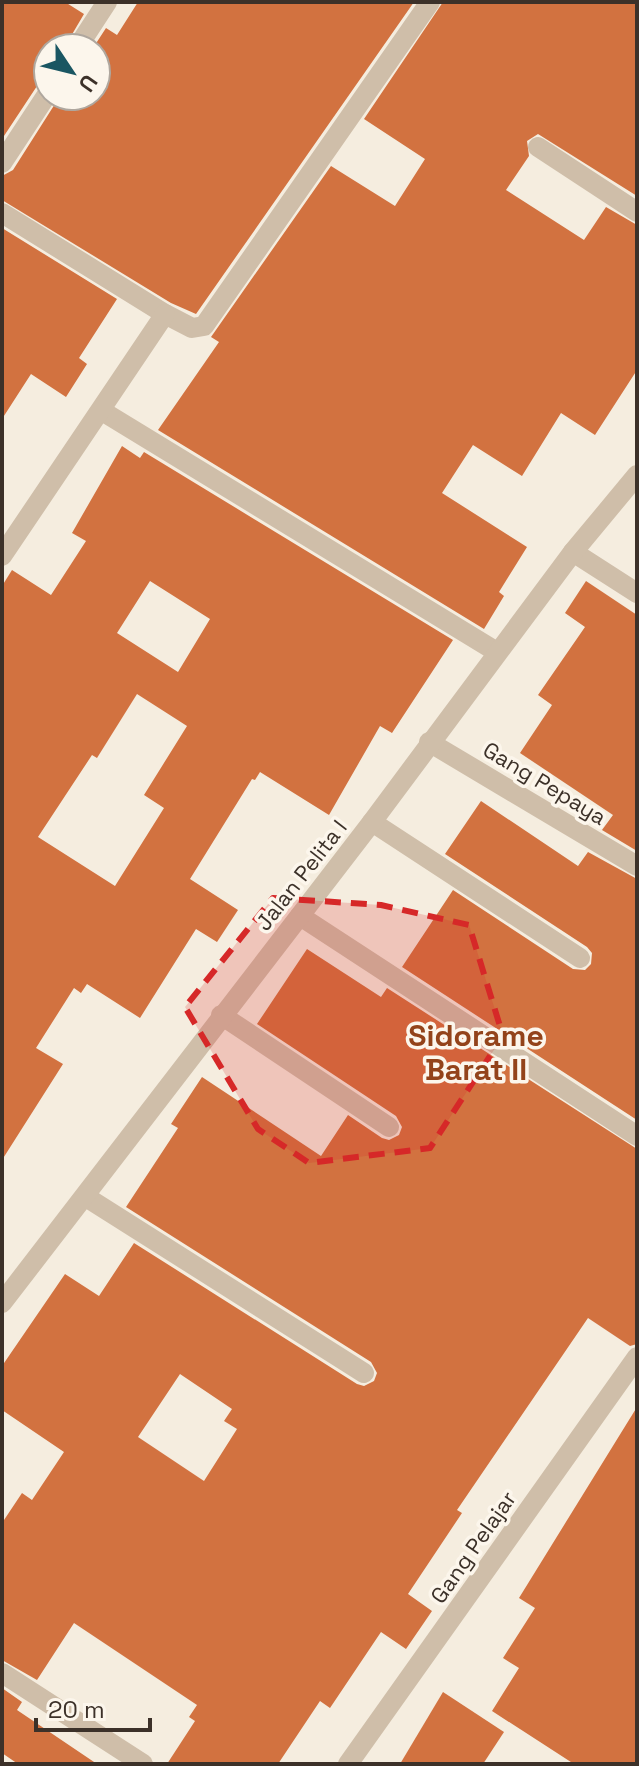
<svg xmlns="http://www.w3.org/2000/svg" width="639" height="1766" viewBox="0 0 639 1766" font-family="'Space Grotesk',sans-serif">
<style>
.building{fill:#d27240;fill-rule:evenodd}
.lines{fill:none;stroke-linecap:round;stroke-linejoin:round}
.minor{stroke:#cfbea9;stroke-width:20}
.tertiary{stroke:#cfbea9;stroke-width:20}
.marked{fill:#d62828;fill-opacity:0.2;stroke:#d62828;stroke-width:6;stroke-dasharray:16 10;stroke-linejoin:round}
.labels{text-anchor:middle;stroke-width:7;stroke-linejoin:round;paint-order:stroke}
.street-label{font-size:22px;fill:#3c3129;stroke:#fcf6ec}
.district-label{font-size:30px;font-weight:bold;fill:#93431a;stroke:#fcf6ec}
</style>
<rect width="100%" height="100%" fill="#f5eddf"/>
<g class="building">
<path d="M 2,2 L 65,2 L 84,14 L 64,48 L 48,48 L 48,80 L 37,86 L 2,139 Z"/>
<path d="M 138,2 L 414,2 L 196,314 L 171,303 L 2,200 L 2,176 L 13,170 L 60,96 L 96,96 L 96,48 L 93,48 L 106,28 L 117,35 Z"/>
<path d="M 443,2 L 637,2 L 637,196 L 538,134 L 527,141 L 529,156 L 506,190 L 584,240 L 606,207 L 637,225 L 637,370 L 595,435 L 561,413 L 522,476 L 473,445 L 442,493 L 527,547 L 499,592 L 504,596 L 484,629 L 158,430 L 219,342 L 211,337 L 331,166 L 395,206 L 425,159 L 364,119 Z"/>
<path d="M 2,228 L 117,299 L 79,358 L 87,364 L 66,397 L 31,374 L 2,419 Z"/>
<path d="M 122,446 L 140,458 L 144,452 L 453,640 L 392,733 L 380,726 L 329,815 L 260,772 L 255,780 L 252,779 L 190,879 L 238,910 L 217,942 L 196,929 L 140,1018 L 87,984 L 81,993 L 74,988 L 36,1048 L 63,1064 L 2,1160 L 2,586 L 12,570 L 51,595 L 86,541 L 72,533 ZM 150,581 L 210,619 L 178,672 L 117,633 ZM 137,694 L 187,726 L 144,795 L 164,808 L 115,886 L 38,837 L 92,755 L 97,758 Z"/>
<path d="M 586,581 L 637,615 L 637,851 L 602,830 L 613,815 L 520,753 L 552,705 L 538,695 L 585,627 L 565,613 Z"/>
<path d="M 481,801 L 578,866 L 588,852 L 637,879 L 637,1120 L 402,967 L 453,890 L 573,969 L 585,970 L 591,964 L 592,953 L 587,947 L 445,854 Z"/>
<path d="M 307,949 L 381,997 L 387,988 L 637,1149 L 637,1344 L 630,1346 L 588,1318 L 457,1510 L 462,1513 L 408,1594 L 432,1611 L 406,1649 L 381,1632 L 330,1708 L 320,1701 L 278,1764 L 167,1764 L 195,1721 L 189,1717 L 197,1705 L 74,1623 L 37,1680 L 2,1660 L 2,1523 L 22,1493 L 32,1500 L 64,1452 L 2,1410 L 2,1366 L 65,1274 L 99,1296 L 134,1243 L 357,1384 L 364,1386 L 374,1381 L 377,1373 L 371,1362 L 126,1207 L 178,1128 L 171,1124 L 202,1077 L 321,1156 L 348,1115 L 382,1138 L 389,1140 L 399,1135 L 402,1127 L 396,1116 L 257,1024 ZM 180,1374 L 232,1409 L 224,1421 L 237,1429 L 204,1481 L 138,1437 Z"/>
<path d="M 637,1407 L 637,1764 L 574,1764 L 492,1711 L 519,1668 L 503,1658 L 535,1608 L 519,1598 Z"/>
<path d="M 2,1688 L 22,1702 L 17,1710 L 97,1764 L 18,1764 L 2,1753 Z"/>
<path d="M 443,1692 L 504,1732 L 483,1764 L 400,1764 Z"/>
</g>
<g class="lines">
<g class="minor">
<path d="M 77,48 L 107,2"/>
<path d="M 538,147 L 637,212"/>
<path d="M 2,163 L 48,93"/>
<path d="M 2,213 L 165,314 L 192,328 L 204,326 L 430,2"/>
<path d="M 102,411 L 497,652"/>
<path d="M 573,552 L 637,593"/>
<path d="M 2,556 L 165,314"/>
<path d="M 429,742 L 637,866"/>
<path d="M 372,822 L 580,958"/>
<path d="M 300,916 L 637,1136"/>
<path d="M 221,1015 L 389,1127"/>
<path d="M 86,1197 L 364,1373"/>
<path d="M 2,1673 L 143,1764"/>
<path d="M 348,1764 L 637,1357"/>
</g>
<path class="tertiary" d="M 2,1303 L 372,822 L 573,552 L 637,475"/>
</g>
<path class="marked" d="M 273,898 L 381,905 L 469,925 L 503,1036 L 430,1148 L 309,1163 L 258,1129 L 185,1007 Z"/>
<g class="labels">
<g class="street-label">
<text transform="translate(545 783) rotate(31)" y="8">Gang Pepaya</text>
<text transform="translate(301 875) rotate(-52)" y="8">Jalan Pelita I</text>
<text transform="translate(473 1547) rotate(-55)" y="8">Gang Pelajar</text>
</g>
<g class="district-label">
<text x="476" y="1046">Sidorame<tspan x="476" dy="34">Barat II</tspan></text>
</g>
</g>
<rect width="639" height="1766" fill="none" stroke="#3c3129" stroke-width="8"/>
<g transform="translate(72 72) rotate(125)"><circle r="38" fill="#fcf6ec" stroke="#afa79e" stroke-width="2"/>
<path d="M0-6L14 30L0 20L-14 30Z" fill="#1a5662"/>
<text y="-12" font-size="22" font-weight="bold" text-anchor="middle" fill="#3c3129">U</text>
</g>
<path d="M36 1718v12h114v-12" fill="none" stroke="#3c3129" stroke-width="4"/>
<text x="48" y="1718" font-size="24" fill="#3c3129" stroke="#fcf6ec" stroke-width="6" paint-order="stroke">20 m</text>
</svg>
